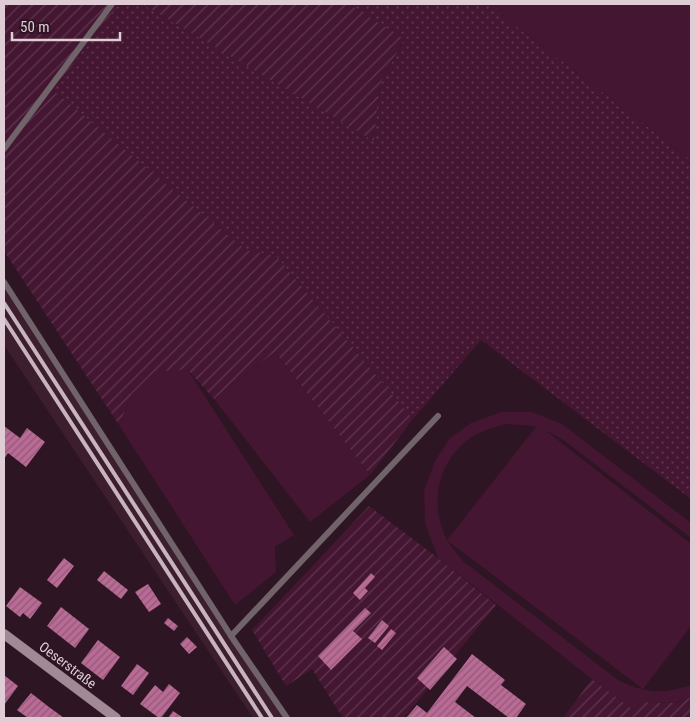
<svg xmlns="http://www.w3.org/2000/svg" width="695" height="722" viewBox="0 0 695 722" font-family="'Roboto Condensed',sans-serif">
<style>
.built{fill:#3c1e2e}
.grass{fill:url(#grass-dots)}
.garden{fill:url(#garden-furrows)}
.pitch{fill:#441631;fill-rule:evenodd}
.building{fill:url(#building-hatch)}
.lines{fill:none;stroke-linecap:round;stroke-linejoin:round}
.lane{stroke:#71636a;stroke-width:6}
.secondary{stroke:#a18a95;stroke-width:10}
.rail{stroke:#c7b4bd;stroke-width:4}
.labels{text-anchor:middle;stroke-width:5;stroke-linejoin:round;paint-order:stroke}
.street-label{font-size:14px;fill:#dfcdd6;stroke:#2e1523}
</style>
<defs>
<pattern id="grass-dots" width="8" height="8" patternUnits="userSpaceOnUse" patternTransform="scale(1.25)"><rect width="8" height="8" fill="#441631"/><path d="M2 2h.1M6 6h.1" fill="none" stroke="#5f374e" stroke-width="1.8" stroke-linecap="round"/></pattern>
<pattern id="garden-furrows" width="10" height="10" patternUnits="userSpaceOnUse" patternTransform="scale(1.25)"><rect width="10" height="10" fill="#441631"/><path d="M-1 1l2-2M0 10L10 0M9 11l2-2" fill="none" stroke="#5f374e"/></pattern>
<pattern id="building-hatch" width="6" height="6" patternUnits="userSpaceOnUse" patternTransform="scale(1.25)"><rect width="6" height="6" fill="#b96a95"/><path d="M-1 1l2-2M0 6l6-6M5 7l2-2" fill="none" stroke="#905b77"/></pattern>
</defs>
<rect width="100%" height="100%" fill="#2e1523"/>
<path class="built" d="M 4,288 L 284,718 L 253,718 L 4,345 Z"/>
<path class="grass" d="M 119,4 L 142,4 L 374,141 L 379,86 L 404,40 L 349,4 L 494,4 L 507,19 L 691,160 L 691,499 L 481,340 L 413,419 L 276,256 L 246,250 L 53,90 Z"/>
<g class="garden">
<path d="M 4,4 L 119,4 L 53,90 L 246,250 L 276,256 L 413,419 L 370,475 L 275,352 L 214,399 L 188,370 L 133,393 L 119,425 L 4,251 Z"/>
<path d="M 142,4 L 349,4 L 404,39 L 379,86 L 374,141 Z"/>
<path d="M 369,506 L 438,558 L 496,605 L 404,718 L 343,718 L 312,669 L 286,686 L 252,630 Z"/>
<path d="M 592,679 L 634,710 L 641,702 L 676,703 L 691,697 L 691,718 L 563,718 Z"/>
</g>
<g class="pitch">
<path d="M 494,4 L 691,4 L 691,160 L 507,19 Z"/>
<path d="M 275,352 L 370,475 L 310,522 L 214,399 Z"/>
<path d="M 188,370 L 294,535 L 275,547 L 276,572 L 235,605 L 119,425 L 133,393 L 155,371 Z"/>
<path d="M 501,412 L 532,412 L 562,424 L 691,523 L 691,538 L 562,439 L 545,430 L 691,544 L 691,626 L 643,689 C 659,694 675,690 691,685 L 691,697 L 676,703 L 641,702 L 634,710 L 592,679 L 438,558 L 425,523 L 424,491 L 435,461 L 450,438 L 471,423 ZM 505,424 L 525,425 L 536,427 L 447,540 C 429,506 437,462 469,439 C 480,431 492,428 505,424 ZM 447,541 L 448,541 L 643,689 L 636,688 L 618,680 L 463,561 Z"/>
</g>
<g class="building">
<path d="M 4,426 L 20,438 L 27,428 L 45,442 L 26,467 L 8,453 L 4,459 Z"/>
<path d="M 64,558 L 74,566 L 57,588 L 47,580 Z"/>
<path d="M 104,571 L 128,590 L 121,599 L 97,580 Z"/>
<path d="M 371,573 L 375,577 L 365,588 L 368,591 L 360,600 L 353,593 Z"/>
<path d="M 148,584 L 161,604 L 149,612 L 135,592 Z"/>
<path d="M 20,587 L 42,603 L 30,619 L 23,613 L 20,617 L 6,606 Z"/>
<path d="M 61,607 L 89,629 L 75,648 L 47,626 Z"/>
<path d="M 365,608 L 371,613 L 353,631 L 362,639 L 331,670 L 318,656 Z"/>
<path d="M 168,618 L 178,626 L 174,631 L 164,623 Z"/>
<path d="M 382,620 L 389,626 L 375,643 L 368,638 Z"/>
<path d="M 391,629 L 396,633 L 382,650 L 377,646 Z"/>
<path d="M 187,637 L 197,647 L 189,654 L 180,644 Z"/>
<path d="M 98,640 L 120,657 L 103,680 L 81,663 Z"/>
<path d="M 444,647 L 457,659 L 430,690 L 417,678 Z"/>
<path d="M 472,654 L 505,680 L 501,685 L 526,704 L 516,718 L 509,718 L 467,686 L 455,702 L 476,718 L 406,718 L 417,705 L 427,713 Z"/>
<path d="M 137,664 L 149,673 L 133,695 L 121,686 Z"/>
<path d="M 4,675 L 18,686 L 4,705 Z"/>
<path d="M 169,684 L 180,693 L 161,718 L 159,718 L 140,704 L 155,685 L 163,692 Z"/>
<path d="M 31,693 L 49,707 L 64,718 L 28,718 L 17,710 Z"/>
<path d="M 173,711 L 182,717 L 181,718 L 168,718 Z"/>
</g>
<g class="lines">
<g class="lane">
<path d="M 4,149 L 112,4"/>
<path d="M 4,282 L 231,636 L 287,718"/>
<path d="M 231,636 L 438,416"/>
</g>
<path class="secondary" d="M 4,634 L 116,718"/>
<g class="rail">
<path d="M 4,303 L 272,718"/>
<path d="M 4,319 L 262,718"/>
</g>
</g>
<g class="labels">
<g class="street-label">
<text transform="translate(68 665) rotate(37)" y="5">Oeserstraße</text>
</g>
</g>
<rect width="695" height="722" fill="none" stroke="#dfcdd6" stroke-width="10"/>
<path d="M12 32v8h108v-8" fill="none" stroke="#dfcdd6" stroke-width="2.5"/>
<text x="20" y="32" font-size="15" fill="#dfcdd6" stroke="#2e1523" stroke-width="4" paint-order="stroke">50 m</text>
</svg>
